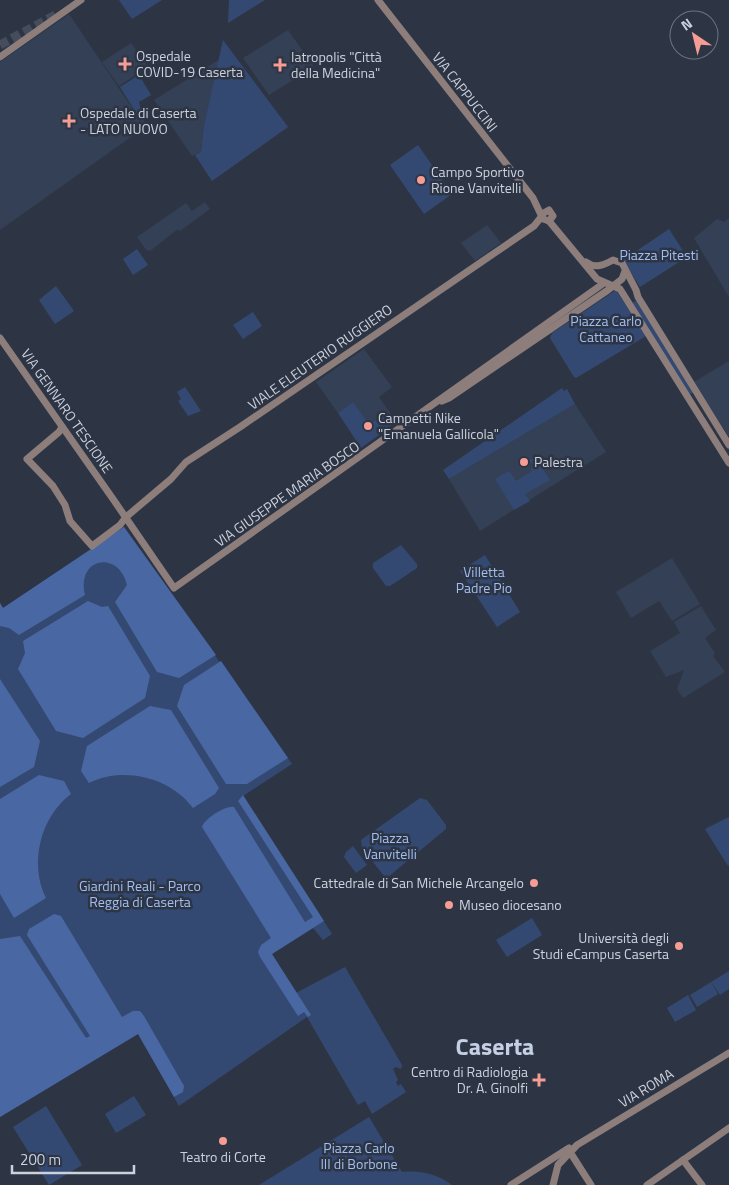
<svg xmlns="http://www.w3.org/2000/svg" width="729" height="1185" viewBox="0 0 729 1185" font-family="'Titillium Web',sans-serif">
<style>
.built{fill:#344055}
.green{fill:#344971}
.forest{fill:#4967a2}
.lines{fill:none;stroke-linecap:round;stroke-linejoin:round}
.highway-tunnel{stroke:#454d5c;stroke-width:9;stroke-dasharray:9 4.5;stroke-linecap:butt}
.secondary{stroke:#8d7d7b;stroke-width:7}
.poi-dot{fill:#f59c94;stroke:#2d3545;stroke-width:2}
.labels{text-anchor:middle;stroke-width:5;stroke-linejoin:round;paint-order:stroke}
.poi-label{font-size:14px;fill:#ccd2dc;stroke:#2d3545;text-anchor:start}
.street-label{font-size:14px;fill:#ccd2dc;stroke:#2d3545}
.park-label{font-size:14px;fill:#a3bef1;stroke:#2d3545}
.town-label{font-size:24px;font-weight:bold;fill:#c5d0e4;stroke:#2d3545}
</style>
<rect width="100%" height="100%" fill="#2d3545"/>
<g class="built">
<path d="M 69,14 L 145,127 L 0,230 L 0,62 Z"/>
<path d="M 288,30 L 314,67 L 269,95 L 243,58 Z"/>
<path d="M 131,43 L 148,67 L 119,86 L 102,62 Z"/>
<path d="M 217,61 L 219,61 L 204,125 L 201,152 L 192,156 L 154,100 Z"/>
<path d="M 205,202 L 210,209 L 180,231 L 178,229 L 150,251 L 146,250 L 137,237 L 186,203 L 192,211 Z"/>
<path d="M 729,218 L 729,297 L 694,238 L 717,219 L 724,222 Z"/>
<path d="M 487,225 L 501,243 L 475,261 L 461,243 Z"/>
<path d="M 364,349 L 392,387 L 379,397 L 397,423 L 390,427 L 381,416 L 369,424 L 353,402 L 338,413 L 316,382 Z"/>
<path d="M 729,361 L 729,437 L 694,382 Z"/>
<path d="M 575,404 L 606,452 L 480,531 L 449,479 Z"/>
<path d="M 672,558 L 700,604 L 672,621 L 659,601 L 631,618 L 616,592 Z"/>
<path d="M 701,606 L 716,630 L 705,638 L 715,653 L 713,656 L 725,672 L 683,698 L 677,689 L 684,670 L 666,677 L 650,651 L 680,633 L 674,622 Z"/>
</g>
<g class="green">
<path d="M 119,0 L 162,0 L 132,19 Z"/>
<path d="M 229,0 L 265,0 L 228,23 Z"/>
<path d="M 223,40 L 288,127 L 212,181 L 195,155 L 201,152 L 204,125 Z"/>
<path d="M 139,75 L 151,95 L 139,102 L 145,127 L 120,87 Z"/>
<path d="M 418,145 L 452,194 L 424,214 L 390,165 Z"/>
<path d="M 669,229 L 687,257 L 640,287 L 623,260 Z"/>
<path d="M 137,249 L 148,265 L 133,275 L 123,259 Z"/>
<path d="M 56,286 L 74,311 L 55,324 L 39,300 Z"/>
<path d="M 616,290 L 646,336 L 576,378 L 574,377 L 550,338 L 552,333 Z"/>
<path d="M 637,300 L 694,392 L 689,395 L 632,303 Z"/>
<path d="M 253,312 L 262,326 L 243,339 L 233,325 Z"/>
<path d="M 185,387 L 201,411 L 188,416 L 178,401 L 181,399 L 177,392 Z"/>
<path d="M 562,388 L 564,391 L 567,389 L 575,404 L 449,479 L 443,470 Z"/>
<path d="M 353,402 L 369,424 L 382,416 L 390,427 L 361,448 L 338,413 Z"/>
<path d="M 535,457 L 550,480 L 525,494 L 530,501 L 514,510 L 495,479 L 509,471 L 516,481 L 532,471 L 531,469 L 534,467 L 529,460 Z"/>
<path d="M 124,527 L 292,764 L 243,796 L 332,934 L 323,940 L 313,928 L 272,954 L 296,993 L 345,967 L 402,1065 L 401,1069 L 396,1067 L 393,1069 L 398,1080 L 396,1082 L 398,1086 L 401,1084 L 406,1092 L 372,1114 L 365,1101 L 358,1105 L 307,1017 L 179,1106 L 138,1034 L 0,1117 L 0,603 L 3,608 Z"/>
<path d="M 401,545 L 417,564 L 417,568 L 390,586 L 386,586 L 373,568 L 373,563 Z"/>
<path d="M 485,555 L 520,612 L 497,627 L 460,571 Z"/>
<path d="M 420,798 L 427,800 L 446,825 L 446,829 L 388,877 L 384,876 L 362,848 L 361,840 Z"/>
<path d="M 729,817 L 729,865 L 728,866 L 705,829 Z"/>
<path d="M 353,846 L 367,865 L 356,873 L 344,857 L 346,852 Z"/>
<path d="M 532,918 L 542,935 L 507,957 L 496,940 Z"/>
<path d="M 729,971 L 729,989 L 720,995 L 711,982 Z"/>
<path d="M 711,982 L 718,994 L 697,1007 L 690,995 Z"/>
<path d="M 688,995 L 696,1010 L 675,1022 L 667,1008 Z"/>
<path d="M 134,1096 L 146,1115 L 116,1133 L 105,1114 Z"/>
<path d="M 46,1106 L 82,1165 L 49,1185 L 13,1127 Z"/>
<path d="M 369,1117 L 402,1172 C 419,1170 438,1174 452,1185 L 259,1185 Z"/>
</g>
<g class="forest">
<path d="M 124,527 L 216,655 L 179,678 L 157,672 L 115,602 L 127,585 C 119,550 76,557 85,595 L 19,635 L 9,628 L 0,626 L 0,603 L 3,608 Z"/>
<path d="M 88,601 L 102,607 L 108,606 L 150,676 L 145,698 L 83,738 L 56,731 L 18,669 L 25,653 L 23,641 Z"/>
<path d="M 221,661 L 288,758 L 247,784 L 226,784 L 177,706 L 184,685 Z"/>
<path d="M 0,679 L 40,741 L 34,767 L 0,787 Z"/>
<path d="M 150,706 L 171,710 L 219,788 L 215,794 L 193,808 C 170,777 123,766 89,783 L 81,771 L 87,746 Z"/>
<path d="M 39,775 L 64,781 L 71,794 C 40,817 29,864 46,898 L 14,918 L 0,894 L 0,799 Z"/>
<path d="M 243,795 L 324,921 L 272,954 L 311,1015 L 308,1017 L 304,1012 L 298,1016 L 260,957 L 258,952 L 261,945 L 271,938 L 202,827 C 204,819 226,805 234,807 L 305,922 L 313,917 L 238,801 Z"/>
<path d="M 54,914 L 61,916 L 122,1017 L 133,1011 L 140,1011 L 144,1016 L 184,1086 L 183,1092 L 174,1097 L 138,1034 L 0,1117 L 0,939 L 20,936 L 86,1038 L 90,1036 L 27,935 L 29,929 Z"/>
</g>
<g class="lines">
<path class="highway-tunnel" d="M 0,45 L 59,13"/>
<g class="secondary">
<path d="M 378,0 L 533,198 L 543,219 L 549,221 L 553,216 L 549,210 L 542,214"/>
<path d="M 0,57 L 81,0"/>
<path d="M 549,221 L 597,279 L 620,289 L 729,463"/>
<path d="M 586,262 C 595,269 604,265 613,260 L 622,263 L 636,290 L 638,297 L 729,445"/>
<path d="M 0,338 L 113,499 L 174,588 L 604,283"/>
<path d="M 442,401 L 449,398 L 608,290 L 622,279 L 625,271"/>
<path d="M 62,427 L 59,432 L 27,459 L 53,486 L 65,505 L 70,521 L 92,546 L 120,525 L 126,517 L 171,479 L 186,462 L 240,427 L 534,226 L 542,216"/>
<path d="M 570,1152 L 591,1185"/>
<path d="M 683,1160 L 702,1185"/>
<path d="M 511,1185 L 569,1148"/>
<path d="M 553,1185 L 558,1165 L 577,1145 L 729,1053"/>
<path d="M 647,1185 L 729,1128"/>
</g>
</g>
<g class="poi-dot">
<path d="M122.5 56.5h5v5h5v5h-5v5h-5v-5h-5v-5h5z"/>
<path d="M277.5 57.5h5v5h5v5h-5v5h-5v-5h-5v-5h5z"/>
<path d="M66.5 113.5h5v5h5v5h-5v5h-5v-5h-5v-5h5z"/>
<circle cx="421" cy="180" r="5"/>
<circle cx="368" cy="426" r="5"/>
<circle cx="524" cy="462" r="5"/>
<circle cx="534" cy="883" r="5"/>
<circle cx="449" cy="905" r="5"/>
<circle cx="679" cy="946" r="5"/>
<path d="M536.5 1072.5h5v5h5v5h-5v5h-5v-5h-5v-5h5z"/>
<circle cx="223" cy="1141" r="5"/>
</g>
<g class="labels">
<g class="poi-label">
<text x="136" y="61">Ospedale<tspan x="136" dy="16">COVID-19 Caserta</tspan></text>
<text x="291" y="62">Iatropolis "Città<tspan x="291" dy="16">della Medicina"</tspan></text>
<text x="80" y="118">Ospedale di Caserta<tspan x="80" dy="16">- LATO NUOVO</tspan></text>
<text x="431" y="177">Campo Sportivo<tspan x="431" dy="16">Rione Vanvitelli</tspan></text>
<text x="378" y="423">Campetti Nike<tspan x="378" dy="16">"Emanuela Gallicola"</tspan></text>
<text x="534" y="467">Palestra</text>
<text x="524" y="888" text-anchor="end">Cattedrale di San Michele Arcangelo</text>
<text x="459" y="910">Museo diocesano</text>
<text x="669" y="943" text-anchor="end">Università degli<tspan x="669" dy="16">Studi eCampus Caserta</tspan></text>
<text x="528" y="1077" text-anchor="end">Centro di Radiologia<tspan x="528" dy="16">Dr. A. Ginolfi</tspan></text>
<text x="223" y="1162" text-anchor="middle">Teatro di Corte</text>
</g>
<g class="street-label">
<text transform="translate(465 92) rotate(52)" y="5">VIA CAPPUCCINI</text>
<text transform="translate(320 357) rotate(-35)" y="5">VIALE ELEUTERIO RUGGIERO</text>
<text transform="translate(67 411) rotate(55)" y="5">VIA GENNARO TESCIONE</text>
<text transform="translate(287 494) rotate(-35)" y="5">VIA GIUSEPPE MARIA BOSCO</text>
<text transform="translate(646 1088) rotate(-31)" y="5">VIA ROMA</text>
</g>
<g class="park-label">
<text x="659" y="260">Piazza Pitesti</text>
<text x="606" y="326">Piazza Carlo<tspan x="606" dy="16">Cattaneo</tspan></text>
<text x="484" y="577">Villetta<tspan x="484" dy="16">Padre Pio</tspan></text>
<text x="390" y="843">Piazza<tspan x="390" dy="16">Vanvitelli</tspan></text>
<text x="140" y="891">Giardini Reali - Parco<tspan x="140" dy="16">Reggia di Caserta</tspan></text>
<text x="359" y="1153">Piazza Carlo<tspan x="359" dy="16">III di Borbone</tspan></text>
</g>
<g class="town-label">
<text x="495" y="1055">Caserta</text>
</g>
</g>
<g transform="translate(694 35) rotate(325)"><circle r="24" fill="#2d3545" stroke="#6d7481"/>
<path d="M0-4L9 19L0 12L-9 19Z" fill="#f59c94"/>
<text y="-8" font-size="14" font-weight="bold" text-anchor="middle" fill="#ccd2dc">N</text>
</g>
<path d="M12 1165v8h122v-8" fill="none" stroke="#ccd2dc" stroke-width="2.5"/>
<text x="20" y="1165" font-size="15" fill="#ccd2dc" stroke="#2d3545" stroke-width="4" paint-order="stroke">200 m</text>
</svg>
